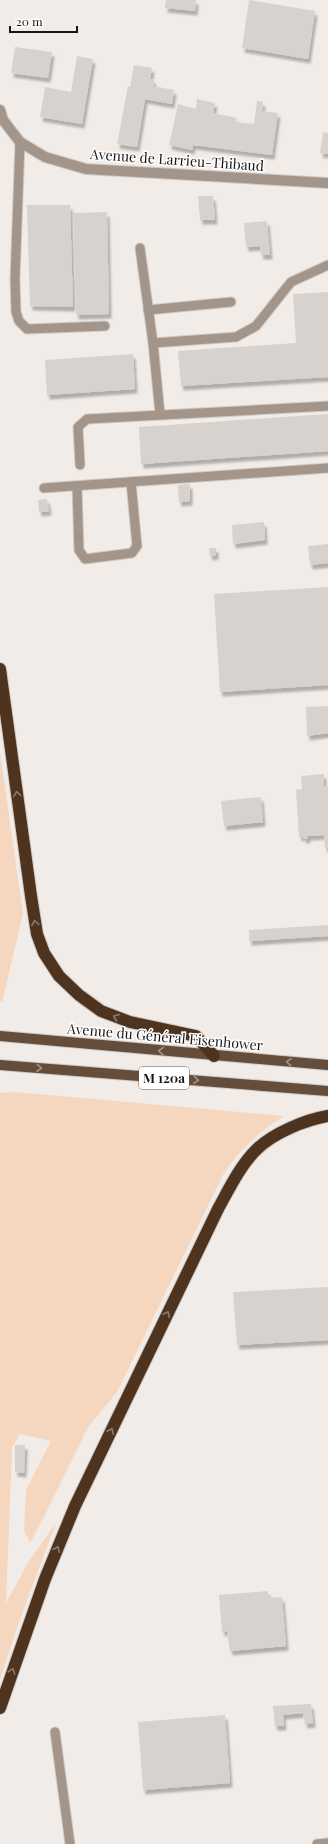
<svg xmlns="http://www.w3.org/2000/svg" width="328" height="1844" viewBox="0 0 328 1844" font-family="'Playfair Display',serif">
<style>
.green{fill:#f5d6bf}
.building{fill:#d8d2ce;filter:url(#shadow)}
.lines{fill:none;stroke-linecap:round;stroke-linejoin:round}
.service-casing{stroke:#cfcac6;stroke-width:11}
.minor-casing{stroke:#cfcac6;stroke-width:12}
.primary-casing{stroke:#cfcac6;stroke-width:12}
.motorway-casing{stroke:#cfcac6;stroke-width:14}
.service{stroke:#a3958a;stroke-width:9}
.minor{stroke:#a3958a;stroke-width:10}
.primary{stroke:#644d3b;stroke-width:10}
.motorway{stroke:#4e341f;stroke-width:12}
.oneway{stroke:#8c7b6d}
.oneway2{stroke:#a29489}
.labels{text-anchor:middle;stroke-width:3;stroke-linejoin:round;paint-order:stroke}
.shield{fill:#fff;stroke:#5d5c5b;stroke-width:1}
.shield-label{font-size:13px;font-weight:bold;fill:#181615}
.street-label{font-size:14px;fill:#181615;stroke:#fff}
</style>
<defs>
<filter id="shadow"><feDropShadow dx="2.5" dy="4.5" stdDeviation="1" flood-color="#0004"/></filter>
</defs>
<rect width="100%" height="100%" fill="#f2ece8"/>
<g class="green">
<path d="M 0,752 L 23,914 L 2,1002 L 0,1001 Z"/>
<path d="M 15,1092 L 284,1116 C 257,1134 242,1147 224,1173 L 117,1392 L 88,1427 L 44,1517 L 30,1543 L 24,1531 L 26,1490 L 51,1441 L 20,1434 L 12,1448 L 6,1603 L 29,1561 L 56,1523 L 19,1622 L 0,1679 L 0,1093 Z"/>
</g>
<g class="building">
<path d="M 166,0 L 196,0 L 195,11 L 165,8 Z"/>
<path d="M 249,0 L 315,11 L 308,59 L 242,48 Z"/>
<path d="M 15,47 L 52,52 L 48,78 L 11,73 Z"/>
<path d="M 77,56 L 93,59 L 82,124 L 40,117 L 45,87 L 71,92 Z"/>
<path d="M 134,65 L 152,68 L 150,79 L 154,80 L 153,86 L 174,90 L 172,104 L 145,99 L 137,147 L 117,144 L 128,86 L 130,87 Z"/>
<path d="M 197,99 L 215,103 L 213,113 L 237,118 L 236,122 L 254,124 L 257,101 L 263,102 L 262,111 L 278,113 L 272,155 L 193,145 L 192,150 L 169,145 L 178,104 L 196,109 Z"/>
<path d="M 323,132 L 328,133 L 328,154 L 320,153 Z"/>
<path d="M 198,196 L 213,196 L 215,220 L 200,220 Z"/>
<path d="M 27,205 L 70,205 L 73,307 L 30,306 Z"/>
<path d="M 107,212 L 109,314 L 76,315 L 73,213 Z"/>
<path d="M 267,221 L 270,255 L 261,255 L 260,246 L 246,247 L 244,223 Z"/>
<path d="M 328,292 L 328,377 L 181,386 L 178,351 L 296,343 L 293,294 Z"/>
<path d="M 133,354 L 135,389 L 47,395 L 45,360 Z"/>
<path d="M 328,414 L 328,451 L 141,464 L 139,427 Z"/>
<path d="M 190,484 L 190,501 L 179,502 L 178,485 Z"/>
<path d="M 47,499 L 49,511 L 39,512 L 38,500 Z"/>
<path d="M 264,522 L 265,540 L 233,544 L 232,525 Z"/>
<path d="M 328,544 L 328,563 L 310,565 L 308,546 Z"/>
<path d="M 209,548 L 216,548 L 216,555 L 210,556 Z"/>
<path d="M 328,587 L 328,685 L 220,692 L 214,594 Z"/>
<path d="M 328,706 L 328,733 L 307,736 L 306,707 Z"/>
<path d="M 324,774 L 324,786 L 328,786 L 328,848 L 325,848 L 324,835 L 308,836 L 307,839 L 304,839 L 303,836 L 299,837 L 296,790 L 302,789 L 301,776 Z"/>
<path d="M 261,797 L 263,822 L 224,826 L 221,801 Z"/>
<path d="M 328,925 L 328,936 L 249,941 L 249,930 Z"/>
<path d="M 328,1287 L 328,1340 L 237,1345 L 233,1292 Z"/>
<path d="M 15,1445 L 25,1445 L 24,1473 L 15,1472 Z"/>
<path d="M 268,1591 L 269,1598 L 282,1597 L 286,1646 L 230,1651 L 227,1631 L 222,1632 L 219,1595 Z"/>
<path d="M 311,1704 L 313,1723 L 305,1724 L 303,1713 L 283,1715 L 284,1726 L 275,1726 L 273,1706 Z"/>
<path d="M 225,1715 L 230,1783 L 143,1790 L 138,1722 Z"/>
</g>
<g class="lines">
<g class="service-casing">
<g id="service">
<path d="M 20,142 L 15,279 L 16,312 L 19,321 L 27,329 L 105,326"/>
<path d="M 140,248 L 153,343"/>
<path d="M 148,310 L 231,302"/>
<path d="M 160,414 L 153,343 L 236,337 L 256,326 L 291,282 L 328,265"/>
<path d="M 80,465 L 78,427 L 87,419 L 328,406"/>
<path d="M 77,486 L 79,550 L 85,559 L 132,553 L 137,546 L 131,482"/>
<path d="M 44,488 L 328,468"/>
<path d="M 55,1732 L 70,1844"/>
<path d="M 317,1844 L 328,1843"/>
</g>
</g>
<g class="minor-casing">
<path id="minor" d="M 0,110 L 3,120 L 20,142 L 45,157 L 86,169 L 328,183"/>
</g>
<g class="primary-casing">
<g id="primary">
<path d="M 0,1036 L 328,1065"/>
<path d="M 0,1065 L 328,1091"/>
</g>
</g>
<g class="motorway-casing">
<g id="motorway">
<path d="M 0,669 L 31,896 L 37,934 L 44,953 L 59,976 L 79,995 L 101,1011 L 130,1022 L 196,1036 L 214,1056"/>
<path d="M 0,1708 L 45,1579 L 75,1506 L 218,1209 C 229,1189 240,1166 256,1150 C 273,1133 305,1120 328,1116"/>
</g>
</g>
<use href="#service" class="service"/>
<use href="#minor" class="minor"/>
<use href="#primary" class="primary"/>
<use href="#motorway" class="motorway"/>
</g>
<defs><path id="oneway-chevron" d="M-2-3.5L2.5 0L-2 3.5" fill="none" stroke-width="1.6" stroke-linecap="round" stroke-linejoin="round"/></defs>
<g class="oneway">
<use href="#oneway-chevron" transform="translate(17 794) rotate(-98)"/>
<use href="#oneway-chevron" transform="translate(35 923) rotate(-99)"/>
<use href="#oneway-chevron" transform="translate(116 1017) rotate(-158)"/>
<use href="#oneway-chevron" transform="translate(167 1314) rotate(-64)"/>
<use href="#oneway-chevron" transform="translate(111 1431) rotate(-65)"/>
<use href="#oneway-chevron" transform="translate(57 1549) rotate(-67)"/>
<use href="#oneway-chevron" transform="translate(12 1671) rotate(-72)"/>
</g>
<g class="oneway2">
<use href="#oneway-chevron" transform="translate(161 1051) rotate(-175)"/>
<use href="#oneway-chevron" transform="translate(289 1062) rotate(-175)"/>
<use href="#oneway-chevron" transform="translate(39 1068) rotate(5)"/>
<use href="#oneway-chevron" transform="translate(196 1080) rotate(5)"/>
</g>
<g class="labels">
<rect class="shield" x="139" y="1067" width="50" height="22" rx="3"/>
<g class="shield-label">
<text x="164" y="1083">M 120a</text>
</g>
<g class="street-label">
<text transform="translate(177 160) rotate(4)" y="5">Avenue de Larrieu-Thibaud</text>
<text transform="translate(165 1037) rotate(5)" y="5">Avenue du Général Eisenhower</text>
</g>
</g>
<path d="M10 26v6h67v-6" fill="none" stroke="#181615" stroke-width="2"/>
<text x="16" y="26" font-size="12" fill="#181615" stroke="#ffffff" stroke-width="3" paint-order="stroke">20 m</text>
</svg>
